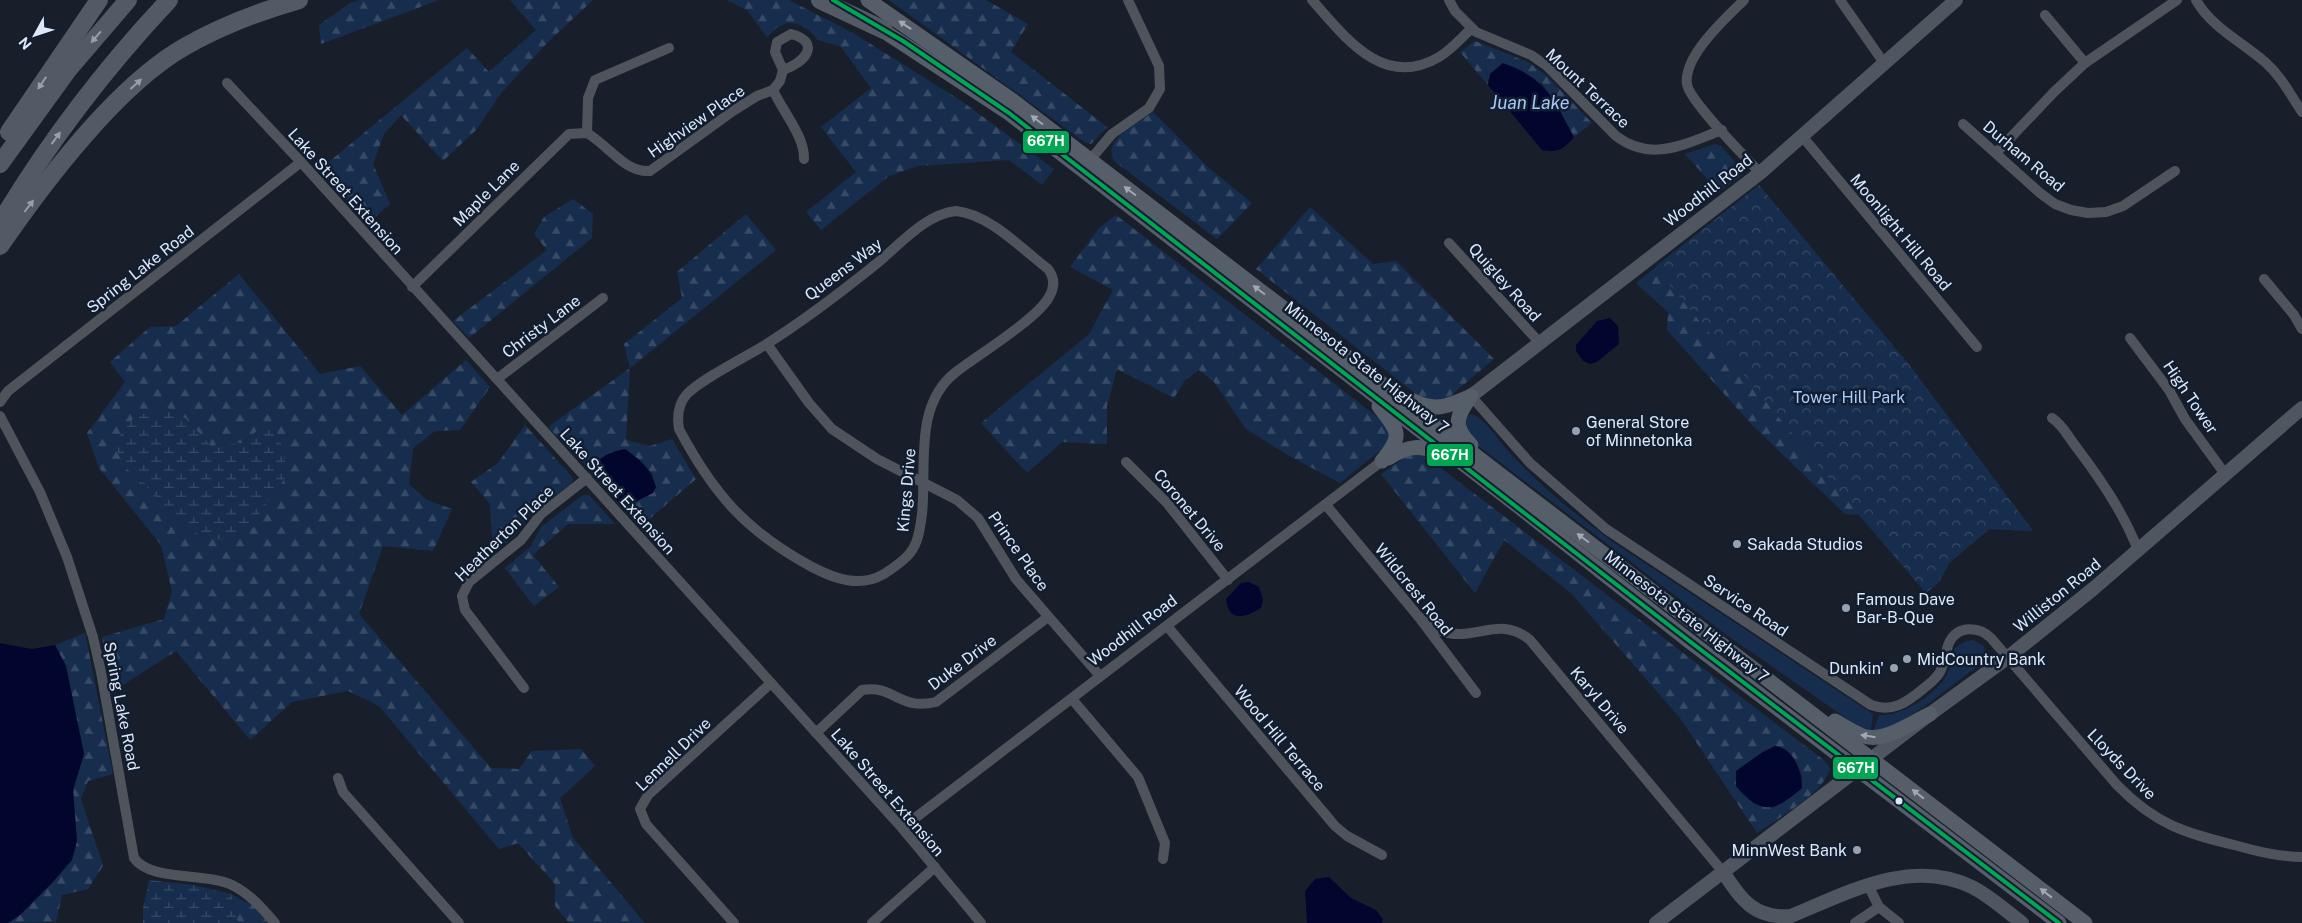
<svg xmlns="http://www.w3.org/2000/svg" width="2302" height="923" viewBox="0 0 2302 923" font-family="'Public Sans',sans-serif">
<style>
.green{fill:#162d4d}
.forest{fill:url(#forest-firs);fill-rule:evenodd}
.wetland{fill:url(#wetland-marsh)}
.park{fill:url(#park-crowns)}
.water{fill:#02062f}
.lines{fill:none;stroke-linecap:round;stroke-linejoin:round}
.street{stroke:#4e535c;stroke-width:10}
.secondary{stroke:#4f5660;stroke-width:14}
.primary{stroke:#565e69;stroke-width:15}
.highway{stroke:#535a66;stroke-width:18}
.bus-1-casing{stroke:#111e32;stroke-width:8}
.bus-1{stroke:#00a651;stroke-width:4}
.oneway{fill:#a1a9b6}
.oneway2{fill:#98a0ae}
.poi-dot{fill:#99a1ae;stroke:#111e32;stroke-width:2}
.bus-dot{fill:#dee7f5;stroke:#111e32;stroke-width:2}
.labels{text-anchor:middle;stroke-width:5;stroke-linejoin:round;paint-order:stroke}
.street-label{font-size:16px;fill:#dee7f5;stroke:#111e32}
.park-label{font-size:16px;fill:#adccfa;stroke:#111e32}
.poi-label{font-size:16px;fill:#dee7f5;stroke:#111e32;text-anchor:start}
.water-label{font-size:18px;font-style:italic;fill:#a9c8f6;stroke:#111e32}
.line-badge{stroke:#111e32;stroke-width:2}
.badge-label{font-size:14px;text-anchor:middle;font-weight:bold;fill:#fff}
</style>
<defs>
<pattern id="forest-firs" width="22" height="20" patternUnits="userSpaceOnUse" patternTransform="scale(1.25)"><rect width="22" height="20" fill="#162d4d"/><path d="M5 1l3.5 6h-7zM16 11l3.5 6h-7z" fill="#374b67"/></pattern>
<pattern id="wetland-marsh" width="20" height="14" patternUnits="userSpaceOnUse" patternTransform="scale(1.25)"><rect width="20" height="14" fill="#162d4d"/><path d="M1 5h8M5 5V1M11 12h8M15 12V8" fill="none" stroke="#374b67"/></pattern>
<pattern id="park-crowns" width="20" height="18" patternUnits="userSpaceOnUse" patternTransform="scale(1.25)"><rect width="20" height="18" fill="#162d4d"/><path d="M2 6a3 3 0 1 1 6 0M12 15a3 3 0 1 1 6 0" fill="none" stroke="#374b67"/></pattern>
</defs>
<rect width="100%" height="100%" fill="#191f2a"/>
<g class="green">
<path d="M 1470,414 C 1485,417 1498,440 1508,451 C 1540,486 1577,516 1616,544 L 1873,714 L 1871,730 L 1859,727 L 1728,636 L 1472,441 L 1464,429 L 1466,418 Z"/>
<path d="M 1973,640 L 1984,646 L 1986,655 L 1984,661 L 1928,704 L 1888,730 L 1874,730 L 1879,715 C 1902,716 1932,697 1945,678 C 1951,669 1951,658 1955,648 L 1966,641 Z"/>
</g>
<g class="forest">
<path d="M 360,0 L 439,0 L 321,44 L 319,25 L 350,3 Z"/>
<path d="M 510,0 L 593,0 L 548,42 L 502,92 L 476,130 L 443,161 L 401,115 L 384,134 L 373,164 L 390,204 L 367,224 L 319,170 L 467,48 L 489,72 L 536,30 Z"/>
<path d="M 726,0 L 789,0 L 853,33 L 960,100 L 1054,169 L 1042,185 L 1009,160 L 918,166 L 889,176 L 821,230 L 806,212 L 856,172 L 821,127 L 871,88 L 841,47 L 818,40 L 809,30 L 798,24 L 787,23 L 776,28 L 767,37 L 747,10 Z"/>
<path d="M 889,0 L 986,0 L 1028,24 L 1011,52 L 1107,127 L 1091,144 L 1086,143 Z"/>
<path d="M 1475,41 L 1528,62 L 1547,76 L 1592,123 L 1574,137 L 1542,83 L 1488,79 L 1488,85 L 1460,52 Z"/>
<path d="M 1153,112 L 1209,168 L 1252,203 L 1217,239 L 1114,161 C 1102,138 1138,124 1153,112 Z"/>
<path d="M 1715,144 L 1721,146 L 1742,170 L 1741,176 L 1719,192 L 1685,154 Z"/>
<path d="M 1759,185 L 1910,366 L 2033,531 L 1989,529 L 1949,563 L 1939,582 L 1926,593 L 1860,515 L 1845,514 L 1752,425 L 1667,330 L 1668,312 L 1636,283 Z"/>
<path d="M 573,199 L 593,214 L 592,238 L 469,338 L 453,321 L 547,250 L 534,234 L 544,217 Z"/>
<path d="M 1310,207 L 1373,264 L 1396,261 L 1494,359 L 1448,398 L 1437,401 L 1420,397 L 1256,269 Z"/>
<path d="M 746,214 L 776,250 L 630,368 L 626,440 L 650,446 L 672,439 L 696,479 L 640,527 L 623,508 L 652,493 L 653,474 L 639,460 L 625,449 L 598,460 L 590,470 L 548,427 L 630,368 L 624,344 L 682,298 L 677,272 Z"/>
<path d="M 1116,215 L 1385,423 L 1390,435 L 1387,445 L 1340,483 L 1286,454 L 1246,429 L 1214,382 L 1199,370 L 1185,380 L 1174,398 L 1117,369 L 1107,406 L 1107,444 L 1062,442 L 1027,473 L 981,423 L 1089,334 L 1113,290 L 1070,267 L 1099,228 Z"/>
<path d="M 239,274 L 320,374 L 360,366 L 402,415 L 466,360 L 490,387 L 460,430 L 435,431 L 413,448 L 409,484 L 427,500 L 452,509 L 433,551 L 383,546 L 359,614 L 491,768 L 519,769 L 532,751 L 581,749 L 595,766 L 560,798 L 573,838 L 645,923 L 569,923 L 555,906 L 555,884 L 518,843 L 499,849 L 379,706 L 348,691 L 292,702 L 250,740 L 176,651 L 112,692 L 102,637 L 164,619 L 172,591 L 161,545 L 99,468 L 87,433 L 125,382 L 110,362 L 150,327 L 176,326 ZM 185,418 L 211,446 L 242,443 L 261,428 L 232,540 L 211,539 L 182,527 L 151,491 L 124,466 Z"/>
<path d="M 525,425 L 573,478 L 572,483 L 531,513 L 513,537 L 493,553 L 490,504 L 471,482 L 498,463 Z"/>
<path d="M 1410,454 L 1419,454 L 1425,456 L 1825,761 L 1830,768 C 1825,793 1778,818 1757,833 L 1680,718 L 1571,593 L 1504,540 L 1475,593 L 1381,474 ZM 1794,758 L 1802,775 L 1802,788 L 1774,808 L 1755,804 L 1746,797 Z"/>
<path d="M 583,495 L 589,495 L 615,524 L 568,524 L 533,555 L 559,587 L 534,606 L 505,568 L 531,546 L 541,527 Z"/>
<path d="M 85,633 L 113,774 L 88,781 L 81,799 L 103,866 L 88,889 L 62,895 L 56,922 L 8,923 L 20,915 L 72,859 L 77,841 L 73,790 L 84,754 L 66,666 L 55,645 Z"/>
<path d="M 231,894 L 253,906 L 268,923 L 238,923 Z"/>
</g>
<g class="wetland">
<path d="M 168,408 L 185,418 L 211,446 L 242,443 L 261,428 L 274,431 L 284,449 L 286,477 L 249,528 L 232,540 L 211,539 L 182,527 L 151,491 L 124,466 L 114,443 L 135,416 Z"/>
<path d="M 149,880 L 194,885 L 231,894 L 238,923 L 143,923 L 143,909 Z"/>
</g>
<path class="park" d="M 1759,185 L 1910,366 L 2033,531 L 1989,529 L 1949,563 L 1939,582 L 1926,593 L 1859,515 L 1655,267 Z"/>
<g class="water">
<path d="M 1503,63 C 1547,79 1553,98 1574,137 C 1564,149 1559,153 1542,150 L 1488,85 L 1490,74 Z"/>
<path d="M 1610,318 L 1618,326 L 1619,344 L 1597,362 L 1590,364 L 1583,361 L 1576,351 L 1576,345 L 1597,321 Z"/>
<path d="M 625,449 C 640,460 651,468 656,487 L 653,493 L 623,508 L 590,470 C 600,457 608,452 625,449 Z"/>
<path d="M 1249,582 L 1259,587 L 1263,599 L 1261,608 C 1246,617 1229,624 1226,599 L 1241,583 Z"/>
<path d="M 0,643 L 32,649 L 55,645 L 66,666 L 84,754 L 73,790 L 77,841 L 72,860 L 52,883 L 20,915 L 8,923 L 0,923 Z"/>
<path d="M 1775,746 C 1794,748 1802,772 1802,788 C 1774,812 1762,816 1736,786 L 1736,771 L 1761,753 Z"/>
<path d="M 1329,877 L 1351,898 L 1376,910 L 1383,919 L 1382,923 L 1307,923 L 1305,891 L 1315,879 Z"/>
</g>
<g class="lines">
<g class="street">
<path d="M 1312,0 C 1345,37 1383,90 1439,57 C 1451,50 1461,38 1471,29"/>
<path d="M 1449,0 L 1455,11 L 1476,32 L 1531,55 L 1547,66 L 1616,136 C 1652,163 1684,144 1722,130"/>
<path d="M 1744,0 C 1726,18 1683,56 1687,84 C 1689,101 1746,157 1760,173"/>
<path d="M 1840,0 L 1884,63"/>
<path d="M 2196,0 C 2211,27 2242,42 2265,62 C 2281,76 2290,94 2302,112"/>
<path d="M 2045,15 L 2085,63"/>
<path d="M 227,83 L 301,162 L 902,828 L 981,923"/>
<path d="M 773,90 C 783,112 805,137 804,159"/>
<path d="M 1963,124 L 2040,193 L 2055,204 L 2071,210 L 2088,213 L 2106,212 L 2123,206 L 2175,171"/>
<path d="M 587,133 L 588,98 L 595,80 L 669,48"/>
<path d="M 1802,136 L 1977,347"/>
<path d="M 1996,153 L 2054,92 L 2085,63 L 2177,0"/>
<path d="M 1090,160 L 1112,134 L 1149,108 L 1160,89 L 1159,66 L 1128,0"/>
<path d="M 956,211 C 989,214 1022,249 1048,269 C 1055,278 1055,287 1049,297 C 1037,319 978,355 956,372 C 913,405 927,467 922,514 C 920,527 919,542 910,553 C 903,562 893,568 884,574 C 860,588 835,579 812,567 C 747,532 714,495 679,429 C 677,417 678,404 687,394 C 703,378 744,358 765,345 C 805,320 844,290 881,260 C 903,241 927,214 956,211 Z"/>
<path d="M 1449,243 L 1539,342"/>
<path d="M 2264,279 L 2294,315 L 2302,329"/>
<path d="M 412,287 L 569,134 L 587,133 C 608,145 625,173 650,171 L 733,111 L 757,96 L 773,90 L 780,81 L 783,70 L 775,52 L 777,42 L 791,34 C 822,42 805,63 783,70"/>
<path d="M 2130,338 L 2169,390 L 2185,419 L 2225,474"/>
<path d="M 767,344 L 809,403 L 832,429 L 877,459 L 957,500 L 978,518 L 1016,579 L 1100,676"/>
<path d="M 497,379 L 603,298"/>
<path d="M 1471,396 L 1530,463 L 1606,529 L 1871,705 C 1893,713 1907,702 1923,689 C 1929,684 1936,679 1940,672 C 1945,663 1945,652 1949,643 C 1957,625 1979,626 1991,638 L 2117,785 C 2156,825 2185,833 2238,846 C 2259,852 2280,857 2302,857"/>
<path d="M 0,402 L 8,391 L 301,162"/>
<path d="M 0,416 L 40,492 L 67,557 L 93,637 L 101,672 L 134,858 C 151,882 205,872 232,885 C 250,894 262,908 275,923"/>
<path d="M 2052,418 C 2064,426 2068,437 2077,448 C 2101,480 2123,512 2138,550"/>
<path d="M 1126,462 L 1167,503 L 1228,580"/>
<path d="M 1326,505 L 1418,616 L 1476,693"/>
<path d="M 1418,616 C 1425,621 1432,628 1441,631 C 1474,643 1499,614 1530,640 L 1723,872"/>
<path d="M 1167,626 L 1335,826 L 1347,836 L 1382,855"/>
<path d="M 524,688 L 465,610 L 462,596 L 469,582 L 521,540 L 541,514 L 587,478"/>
<path d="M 1072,699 L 1138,777 L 1165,843 L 1163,859"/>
<path d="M 816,733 L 862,690 C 894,684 898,711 936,702 L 1048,617"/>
<path d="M 338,778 L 343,792 L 459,923"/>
<path d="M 902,828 L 1382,461"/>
<path d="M 1868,885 L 1879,907 L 1899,923"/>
<path d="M 734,923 L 646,824 L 640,809 L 648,795 L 771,683"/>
<path d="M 872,923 L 935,867"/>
<path d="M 1855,923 L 1879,907"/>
</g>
<g class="secondary">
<path d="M 1471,396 L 1760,173 L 1956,0"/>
<path d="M 1723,872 C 1742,900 1754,919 1791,916 C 1847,893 1912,857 1972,887 C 1990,896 2006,911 2022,923"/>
<path d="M 1656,923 L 1930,714 L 2007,658 L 2093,589 L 2302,408"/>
</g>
<g class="primary">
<path d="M 868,0 L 1013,101 L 2085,923"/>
<path d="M 873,24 L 1009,113 L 1513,502 L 1688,640 L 2059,923"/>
<path d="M 1411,400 C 1435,412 1446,407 1469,397"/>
<path d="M 1379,406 C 1397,431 1405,433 1382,461"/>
<path d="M 1471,445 C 1452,426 1456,417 1471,396"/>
<path d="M 1388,458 C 1411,444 1419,446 1444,453"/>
<path d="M 1835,721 C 1844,726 1853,732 1863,736 C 1884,743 1911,723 1930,714"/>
</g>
<g class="highway">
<path d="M 820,0 L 884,30"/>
<path d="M 9,132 L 99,0"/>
<path d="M 0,164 L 68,70 L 128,0"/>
<path d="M 0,223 C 48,143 105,68 169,0"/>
<path d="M 0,246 C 44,182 118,84 186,46 C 221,26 261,11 299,0"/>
</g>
<g class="bus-1-casing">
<path id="bus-1" d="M 833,0 L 903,41 L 1009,113 L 1688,640 L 2059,923"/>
</g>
<use href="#bus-1" class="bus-1"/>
</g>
<defs><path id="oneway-solid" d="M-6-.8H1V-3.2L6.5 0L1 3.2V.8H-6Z" transform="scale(1.25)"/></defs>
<g class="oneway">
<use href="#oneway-solid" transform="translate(905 25) rotate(-146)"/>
<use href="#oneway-solid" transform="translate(1037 120) rotate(-143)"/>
<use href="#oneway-solid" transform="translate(1130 191) rotate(-143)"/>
<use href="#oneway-solid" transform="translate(1259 290) rotate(-143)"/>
<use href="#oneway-solid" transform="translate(1583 538) rotate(-143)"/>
<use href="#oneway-solid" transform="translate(1868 736) rotate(-171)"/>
<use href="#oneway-solid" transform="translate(1918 794) rotate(-142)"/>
<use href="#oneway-solid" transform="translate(2046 893) rotate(-142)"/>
</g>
<g class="oneway2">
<use href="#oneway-solid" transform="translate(96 37) rotate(131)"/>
<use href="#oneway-solid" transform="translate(42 83) rotate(124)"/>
<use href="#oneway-solid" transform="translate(136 84) rotate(-42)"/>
<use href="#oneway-solid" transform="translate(56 138) rotate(-54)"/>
<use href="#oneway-solid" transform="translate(29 206) rotate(-53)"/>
</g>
<g class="poi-dot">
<circle cx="1576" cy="431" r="5"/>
<circle cx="1737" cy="544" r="5"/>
<circle cx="1846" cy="608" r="5"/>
<circle cx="1907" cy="659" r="5"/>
<circle cx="1894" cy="668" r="5"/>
<circle cx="1857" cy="850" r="5"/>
</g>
<circle class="bus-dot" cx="1899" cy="801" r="4.5"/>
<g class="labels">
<g class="street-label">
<text transform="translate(1588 88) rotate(43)" y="6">Mount Terrace</text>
<text transform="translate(696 121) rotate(-35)" y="6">Highview Place</text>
<text transform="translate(2024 156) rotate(40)" y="6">Durham Road</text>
<text transform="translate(1708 190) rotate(-38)" y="6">Woodhill Road</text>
<text transform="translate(346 191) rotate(48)" y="6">Lake Street Extension</text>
<text transform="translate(486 193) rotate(-45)" y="6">Maple Lane</text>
<text transform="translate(1901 232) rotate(50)" y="6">Moonlight Hill Road</text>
<text transform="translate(140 269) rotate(-38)" y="6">Spring Lake Road</text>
<text transform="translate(843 269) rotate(-37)" y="6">Queens Way</text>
<text transform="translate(1505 282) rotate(48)" y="6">Quigley Road</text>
<text transform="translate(541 326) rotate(-37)" y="6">Christy Lane</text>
<text transform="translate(1367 367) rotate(38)" y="6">Minnesota State Highway 7</text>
<text transform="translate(2191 397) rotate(56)" y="6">High Tower</text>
<text transform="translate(906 490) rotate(-85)" y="6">Kings Drive</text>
<text transform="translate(618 491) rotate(48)" y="6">Lake Street Extension</text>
<text transform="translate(1190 510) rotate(50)" y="6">Coronet Drive</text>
<text transform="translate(504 533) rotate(-44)" y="6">Heatherton Place</text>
<text transform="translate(1019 551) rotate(55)" y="6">Prince Place</text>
<text transform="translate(1414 589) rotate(51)" y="6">Wildcrest Road</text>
<text transform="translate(2057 595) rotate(-39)" y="6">Williston Road</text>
<text transform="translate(1746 605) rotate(34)" y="6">Service Road</text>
<text transform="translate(1687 616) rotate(38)" y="6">Minnesota State Highway 7</text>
<text transform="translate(1132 630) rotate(-37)" y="6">Woodhill Road</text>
<text transform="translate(962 662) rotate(-37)" y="6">Duke Drive</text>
<text transform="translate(1600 700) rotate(50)" y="6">Karyl Drive</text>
<text transform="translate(122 706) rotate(79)" y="6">Spring Lake Road</text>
<text transform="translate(1280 738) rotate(50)" y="6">Wood Hill Terrace</text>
<text transform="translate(673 754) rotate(-44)" y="6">Lennell Drive</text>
<text transform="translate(2122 764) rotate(46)" y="6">Lloyds Drive</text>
<text transform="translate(888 792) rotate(49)" y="6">Lake Street Extension</text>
</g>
<g class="park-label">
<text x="1849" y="403">Tower Hill Park</text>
</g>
<g class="poi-label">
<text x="1586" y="428">General Store<tspan x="1586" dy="18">of Minnetonka</tspan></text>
<text x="1747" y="550">Sakada Studios</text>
<text x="1856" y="605">Famous Dave<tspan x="1856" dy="18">Bar-B-Que</tspan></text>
<text x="1917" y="665">MidCountry Bank</text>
<text x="1884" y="674" text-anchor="end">Dunkin'</text>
<text x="1847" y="856" text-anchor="end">MinnWest Bank</text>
</g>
<g class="water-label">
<text x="1530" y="109">Juan Lake</text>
</g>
</g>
<g class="line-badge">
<rect x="1022" y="130" width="48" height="24" rx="5" fill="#00a651"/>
<rect x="1426" y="443" width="48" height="24" rx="5" fill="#00a651"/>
<rect x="1832" y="756" width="47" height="24" rx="5" fill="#00a651"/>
</g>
<g class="badge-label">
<text x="1046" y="146">667H</text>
<text x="1450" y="460">667H</text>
<text x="1856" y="773">667H</text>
</g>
<g transform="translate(35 35) rotate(230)" stroke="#111e32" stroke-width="4" paint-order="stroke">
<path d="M0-4L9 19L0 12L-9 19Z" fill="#dee7f5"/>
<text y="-8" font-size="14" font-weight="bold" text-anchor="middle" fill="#dee7f5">N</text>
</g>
</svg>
